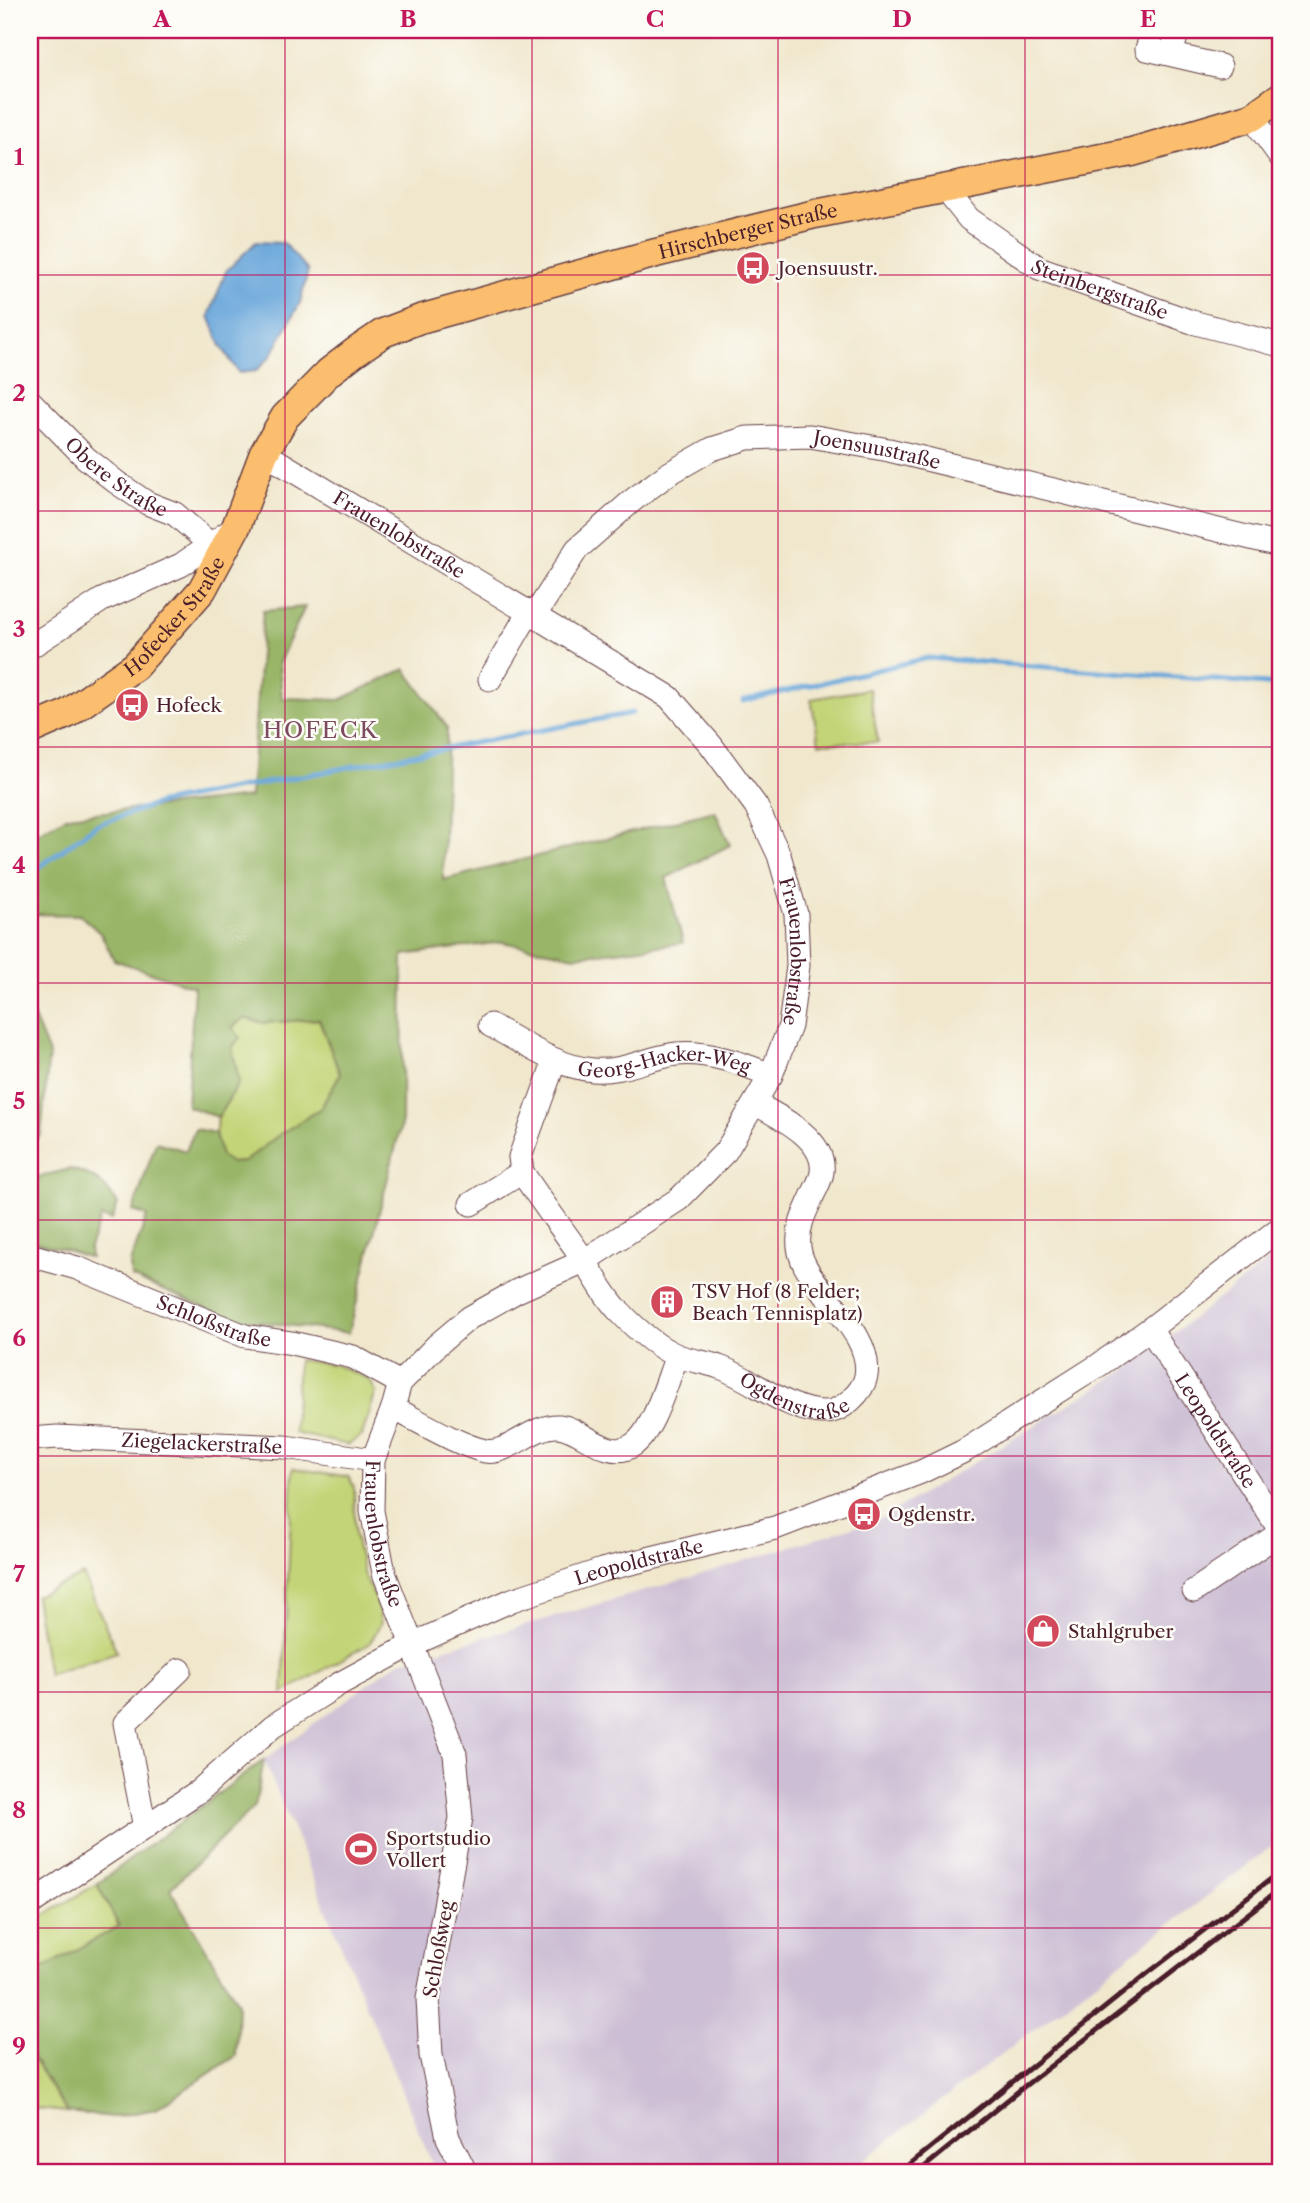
<svg xmlns="http://www.w3.org/2000/svg" width="1310" height="2203" viewBox="0 0 1310 2203" font-family="'Libre Caslon Text',serif">
<style>
.industrial{fill:#ccbed4}
.green{fill:#c2d477;stroke:#867a51;stroke-width:2}
.forest{fill:#99b668;stroke:#726a4a;stroke-width:2}
.water{fill:#67a6da;stroke:#586282;stroke-width:2}
.lines{fill:none;stroke-linecap:round;stroke-linejoin:round}
.stream{stroke:#67a6da;stroke-width:5}
.minor-casing{stroke:#633d43;stroke-width:25}
.major-casing{stroke:#633d43;stroke-width:31}
.minor{stroke:#fff;stroke-width:23}
.major{stroke:#fbbe6e;stroke-width:28}
.rail{stroke:#4a1f2b;stroke-width:5}
.grid{fill:none;stroke:#c2185b;stroke-width:2;stroke-opacity:0.55}
.labels{text-anchor:middle;stroke-width:5;stroke-linejoin:round;paint-order:stroke}
.street-label{font-size:19px;fill:#4a1f2b;stroke:#fdfcf7}
.poi-label{font-size:19px;fill:#4a1f2b;stroke:#fdfcf7;text-anchor:start}
.quarter-label{font-size:23px;letter-spacing:2px;fill:#7d4a60;stroke:#fdfcf7}
.neatline{fill:none;stroke:#c2185b;stroke-width:2.5}
.grid-label{font-size:23px;text-anchor:middle;font-weight:bold;fill:#c2185b}
</style>
<rect width="100%" height="100%" fill="#fdfcf7"/>
<filter id="ink" filterUnits="userSpaceOnUse"><feTurbulence type="fractalNoise" baseFrequency=".0143" numOctaves="2"/><feDisplacementMap in="SourceGraphic" scale="14" xChannelSelector="R" yChannelSelector="G"/><feConvolveMatrix kernelMatrix="1 2 1 2 8 2 1 2 1" color-interpolation-filters="sRGB"/></filter>
<filter id="wash" filterUnits="userSpaceOnUse"><feTurbulence type="fractalNoise" baseFrequency=".00686" numOctaves="4" result="noise"/><feDisplacementMap in="SourceGraphic" scale="28" xChannelSelector="R" yChannelSelector="G"/><feGaussianBlur stdDeviation="1.57" result="paint"/><feColorMatrix in="noise" values="0 0 0 0 0 0 0 0 0 0 0 0 0 0 0 0 0 1.4 0 .05"/><feComposite in="paint" operator="in"/></filter>
<g filter="url(#wash)">
<rect width="100%" height="100%" fill="#f0e7cc"/>
<path class="industrial" d="M 1280,1252 L 1280,1840 L 847,2173 L 436,2173 L 264,1760 L 398,1662 L 689,1578 L 885,1517 L 1125,1370 Z"/>
<g class="green">
<path d="M 869,689 L 878,742 L 819,743 L 811,699 Z"/>
<path d="M 244,1018 L 263,1023 L 319,1019 L 340,1074 L 321,1108 L 279,1135 L 244,1162 L 231,1163 L 220,1156 L 215,1133 L 218,1117 L 239,1082 L 232,1047 L 232,1027 Z"/>
<path d="M 298,1360 L 335,1365 L 369,1379 L 376,1392 L 362,1435 L 348,1445 L 294,1433 Z"/>
<path d="M 293,1468 L 349,1477 L 354,1487 L 355,1534 L 363,1573 L 376,1600 L 381,1623 L 370,1643 L 283,1693 Z"/>
<path d="M 83,1575 L 117,1652 L 48,1675 L 35,1596 Z"/>
<path d="M 97,1884 L 119,1926 L 30,1976 L 30,1924 Z"/>
<path d="M 30,2054 L 67,2112 L 30,2108 Z"/>
</g>
<g class="forest">
<path d="M 305,607 L 279,662 L 282,698 L 340,700 L 405,669 L 447,727 L 443,880 L 715,811 L 730,845 L 666,878 L 683,943 L 575,956 L 502,942 L 403,955 L 402,1121 L 349,1333 L 230,1318 L 131,1277 L 130,1263 L 147,1216 L 133,1211 L 156,1142 L 186,1151 L 195,1129 L 215,1133 L 221,1156 L 231,1163 L 244,1162 L 279,1135 L 321,1108 L 340,1074 L 319,1019 L 263,1023 L 244,1018 L 232,1027 L 240,1037 L 232,1048 L 239,1082 L 218,1117 L 187,1106 L 194,987 L 114,960 L 101,934 L 80,915 L 30,914 L 30,838 L 67,816 L 250,797 L 263,611 Z"/>
<path d="M 30,1008 L 49,1054 L 41,1134 L 30,1145 Z"/>
<path d="M 70,1169 C 95,1175 104,1183 118,1204 L 112,1220 L 101,1217 L 89,1248 L 90,1258 L 63,1249 L 30,1241 L 30,1184 L 38,1177 Z"/>
<path d="M 264,1760 L 255,1806 L 170,1889 L 238,2003 L 236,2056 L 155,2109 L 114,2117 L 67,2112 L 30,2054 L 30,1976 L 119,1926 L 97,1884 Z"/>
</g>
<path class="water" d="M 256,242 L 284,243 L 308,271 L 300,303 L 271,356 L 256,371 L 239,373 L 221,346 L 209,316 L 226,271 Z"/>
<g class="lines">
<g class="stream">
<path d="M 743,701 L 928,658 L 1280,685"/>
<path d="M 30,874 L 96,825 L 160,803 L 632,713"/>
</g>
</g>
</g>
<g filter="url(#ink)">
<g class="lines">
<g class="minor-casing">
<g id="minor">
<path d="M 1153,30 L 1147,49 L 1220,66"/>
<path d="M 1171,54 L 1178,30"/>
<path d="M 1252,117 L 1280,156"/>
<path id="s1" d="M 947,187 L 953,199 L 969,219 L 1039,268 L 1192,322 L 1280,345"/>
<path id="s2" d="M 30,401 L 86,458 L 116,482 L 147,503 L 175,514 L 211,545"/>
<path id="s3" d="M 264,453 L 669,697 L 711,745 L 756,806 L 779,855 L 796,914 L 798,966 L 790,1026 L 771,1075 L 726,1151 L 679,1199 L 584,1261 L 517,1291 L 469,1318 L 437,1345 L 400,1383 L 393,1408 L 373,1460 L 372,1511 L 384,1573 L 455,1754 L 461,1818 L 428,1999 L 431,2055 L 448,2138 L 466,2173"/>
<path id="s4" d="M 535,615 L 577,549 L 633,500 L 668,474 L 712,449 L 747,438 L 810,436 L 889,450 L 1280,545"/>
<path d="M 30,647 L 102,600 L 181,565 L 236,527"/>
<path d="M 490,679 L 529,612"/>
<path id="s5" d="M 490,1025 C 522,1042 556,1067 593,1070 C 622,1073 649,1057 677,1054 C 709,1051 742,1064 771,1075"/>
<path id="s6" d="M 555,1060 L 520,1157 L 522,1172 C 541,1202 563,1229 583,1259 C 595,1276 604,1296 619,1311 C 635,1328 656,1347 678,1356 C 691,1361 706,1362 719,1367 C 752,1378 789,1413 825,1412 C 842,1412 863,1392 866,1376 C 874,1328 803,1288 799,1247 C 797,1228 804,1214 812,1197 C 815,1189 821,1181 822,1172 C 826,1139 780,1117 756,1104"/>
<path d="M 471,1204 L 522,1172"/>
<path id="s7" d="M 30,1255 L 77,1268 L 245,1336 L 292,1343 L 353,1357 L 400,1383"/>
<path id="s8" d="M 1150,1329 L 1280,1530"/>
<path d="M 393,1408 C 419,1421 458,1445 485,1451 C 507,1456 533,1424 559,1426 C 584,1429 607,1462 633,1445 C 654,1431 667,1380 677,1356"/>
<path id="s9" d="M 30,1439 L 57,1437 L 285,1447 L 373,1460"/>
<path d="M 1194,1591 L 1280,1533"/>
<path d="M 145,1828 L 125,1723 L 180,1670"/>
<path id="s10" d="M 30,1904 L 199,1791 L 273,1726 L 339,1684 L 411,1645 L 512,1600 L 602,1570 L 775,1528 L 921,1472 L 966,1450 L 1099,1365 L 1150,1329 L 1280,1228"/>
</g>
</g>
<g class="major-casing">
<g id="major">
<path id="s11" d="M 30,730 L 67,714 L 135,666 L 202,590 L 236,527 L 264,453 L 285,417 L 329,372 L 355,352 L 383,333 L 420,319 L 656,253 L 815,214 L 1132,152 L 1252,117 L 1280,97"/>
</g>
</g>
<use href="#minor" class="minor"/>
<use href="#major" class="major"/>
<g class="rail">
<path d="M 899,2173 L 1148,1973 L 1280,1872"/>
<path d="M 917,2173 L 1026,2085 L 1280,1889"/>
</g>
</g>
</g>
<path class="grid" d="M 285,30 L 285,2173M 532,30 L 532,2173M 778,30 L 778,2173M 1025,30 L 1025,2173M 30,275 L 1280,275M 30,511 L 1280,511M 30,747 L 1280,747M 30,983 L 1280,983M 30,1220 L 1280,1220M 30,1456 L 1280,1456M 30,1692 L 1280,1692M 30,1928 L 1280,1928"/>
<defs>
<g id="bus-disc" transform="scale(1.75)"><circle r="9.5" fill="#d1495b" stroke="#fdfcf7"/><path d="M-5-6H5V4H4V6H2V4H-2V6H-4V4H-5ZM-3.5-4V0h7V-4ZM-3.5 1.2v1.5H-2V1.2ZM2 1.2v1.5H3.5V1.2Z" fill="#fff"/></g>
<g id="building-disc" transform="scale(1.75)"><circle r="9.5" fill="#d1495b" stroke="#fdfcf7"/><path d="M-4-6H4V6H1V3H-1V6H-4ZM-2.5-4.3h1.7v1.8h-1.7ZM.8-4.3h1.7v1.8H.8ZM-2.5-1h1.7V.8h-1.7ZM.8-1h1.7V.8H.8Z" fill="#fff"/></g>
<g id="shop-disc" transform="scale(1.75)"><circle r="9.5" fill="#d1495b" stroke="#fdfcf7"/><path d="M-5-2.5h2.3a2.7 3.5 0 0 1 5.4 0H5L5.5 6h-11ZM-1.5-2.5h3a1.5 2.3 0 0 0-3 0Z" fill="#fff"/></g>
<g id="stadium-disc" transform="scale(1.75)"><circle r="9.5" fill="#d1495b" stroke="#fdfcf7"/><path d="M0-5a6.5 5 0 1 0 0 10a6.5 5 0 1 0 0-10ZM-3.5-1.8h7v3.6h-7Z" fill="#fff"/></g>
</defs>
<g fill-rule="evenodd">
<use href="#bus-disc" x="753" y="268"/>
<use href="#bus-disc" x="132" y="705"/>
<use href="#building-disc" x="667" y="1302"/>
<use href="#bus-disc" x="864" y="1514"/>
<use href="#shop-disc" x="1043" y="1631"/>
<use href="#stadium-disc" x="361" y="1849"/>
</g>
<g class="labels">
<g class="street-label">
<text dy="7" stroke="none"><textPath href="#s11" startOffset="926">Hirschberger Straße</textPath></text>
<text dy="7" stroke="none"><textPath href="#s1" startOffset="189">Steinbergstraße</textPath></text>
<text dy="7" stroke="none"><textPath href="#s4" startOffset="415">Joensuustraße</textPath></text>
<text dy="7" stroke="none"><textPath href="#s2" startOffset="116">Obere Straße</textPath></text>
<text dy="7" stroke="none"><textPath href="#s3" startOffset="158">Frauenlobstraße</textPath></text>
<text dy="7" stroke="none"><textPath href="#s11" startOffset="187">Hofecker Straße</textPath></text>
<text dy="7" stroke="none"><textPath href="#s3" startOffset="765">Frauenlobstraße</textPath></text>
<text dy="7" stroke="none"><textPath href="#s5" startOffset="186">Georg-Hacker-Weg</textPath></text>
<text dy="7" stroke="none"><textPath href="#s7" startOffset="196">Schloßstraße</textPath></text>
<text dy="7" stroke="none"><textPath href="#s6" startOffset="488">Ogdenstraße</textPath></text>
<text dy="7" stroke="none"><textPath href="#s8" startOffset="121">Leopoldstraße</textPath></text>
<text dy="7" stroke="none"><textPath href="#s9" startOffset="172">Ziegelackerstraße</textPath></text>
<text dy="7" stroke="none"><textPath href="#s3" startOffset="1542">Frauenlobstraße</textPath></text>
<text dy="7" stroke="none"><textPath href="#s10" startOffset="705">Leopoldstraße</textPath></text>
<text transform="translate(438 1949) rotate(-80)" y="7">Schloßweg</text>
</g>
<g class="poi-label">
<text x="778" y="275">Joensuustr.</text>
<text x="156" y="712">Hofeck</text>
<text x="692" y="1298">TSV Hof (8 Felder;<tspan x="692" dy="22">Beach Tennisplatz)</tspan></text>
<text x="888" y="1521">Ogdenstr.</text>
<text x="1068" y="1638">Stahlgruber</text>
<text x="386" y="1845">Sportstudio<tspan x="386" dy="22">Vollert</tspan></text>
</g>
<g class="quarter-label">
<text x="321" y="738">HOFECK</text>
</g>
</g>
<rect width="1310" height="2203" fill="none" stroke="#fdfcf7" stroke-width="77"/>
<rect x="38" y="38" width="1234" height="2126" class="neatline"/>
<g class="grid-label">
<text x="162" y="27">A</text>
<text x="408" y="27">B</text>
<text x="655" y="27">C</text>
<text x="902" y="27">D</text>
<text x="1148" y="27">E</text>
<text x="19" y="165">1</text>
<text x="19" y="401">2</text>
<text x="19" y="637">3</text>
<text x="19" y="873">4</text>
<text x="19" y="1109">5</text>
<text x="19" y="1346">6</text>
<text x="19" y="1582">7</text>
<text x="19" y="1818">8</text>
<text x="19" y="2054">9</text>
</g>
</svg>
